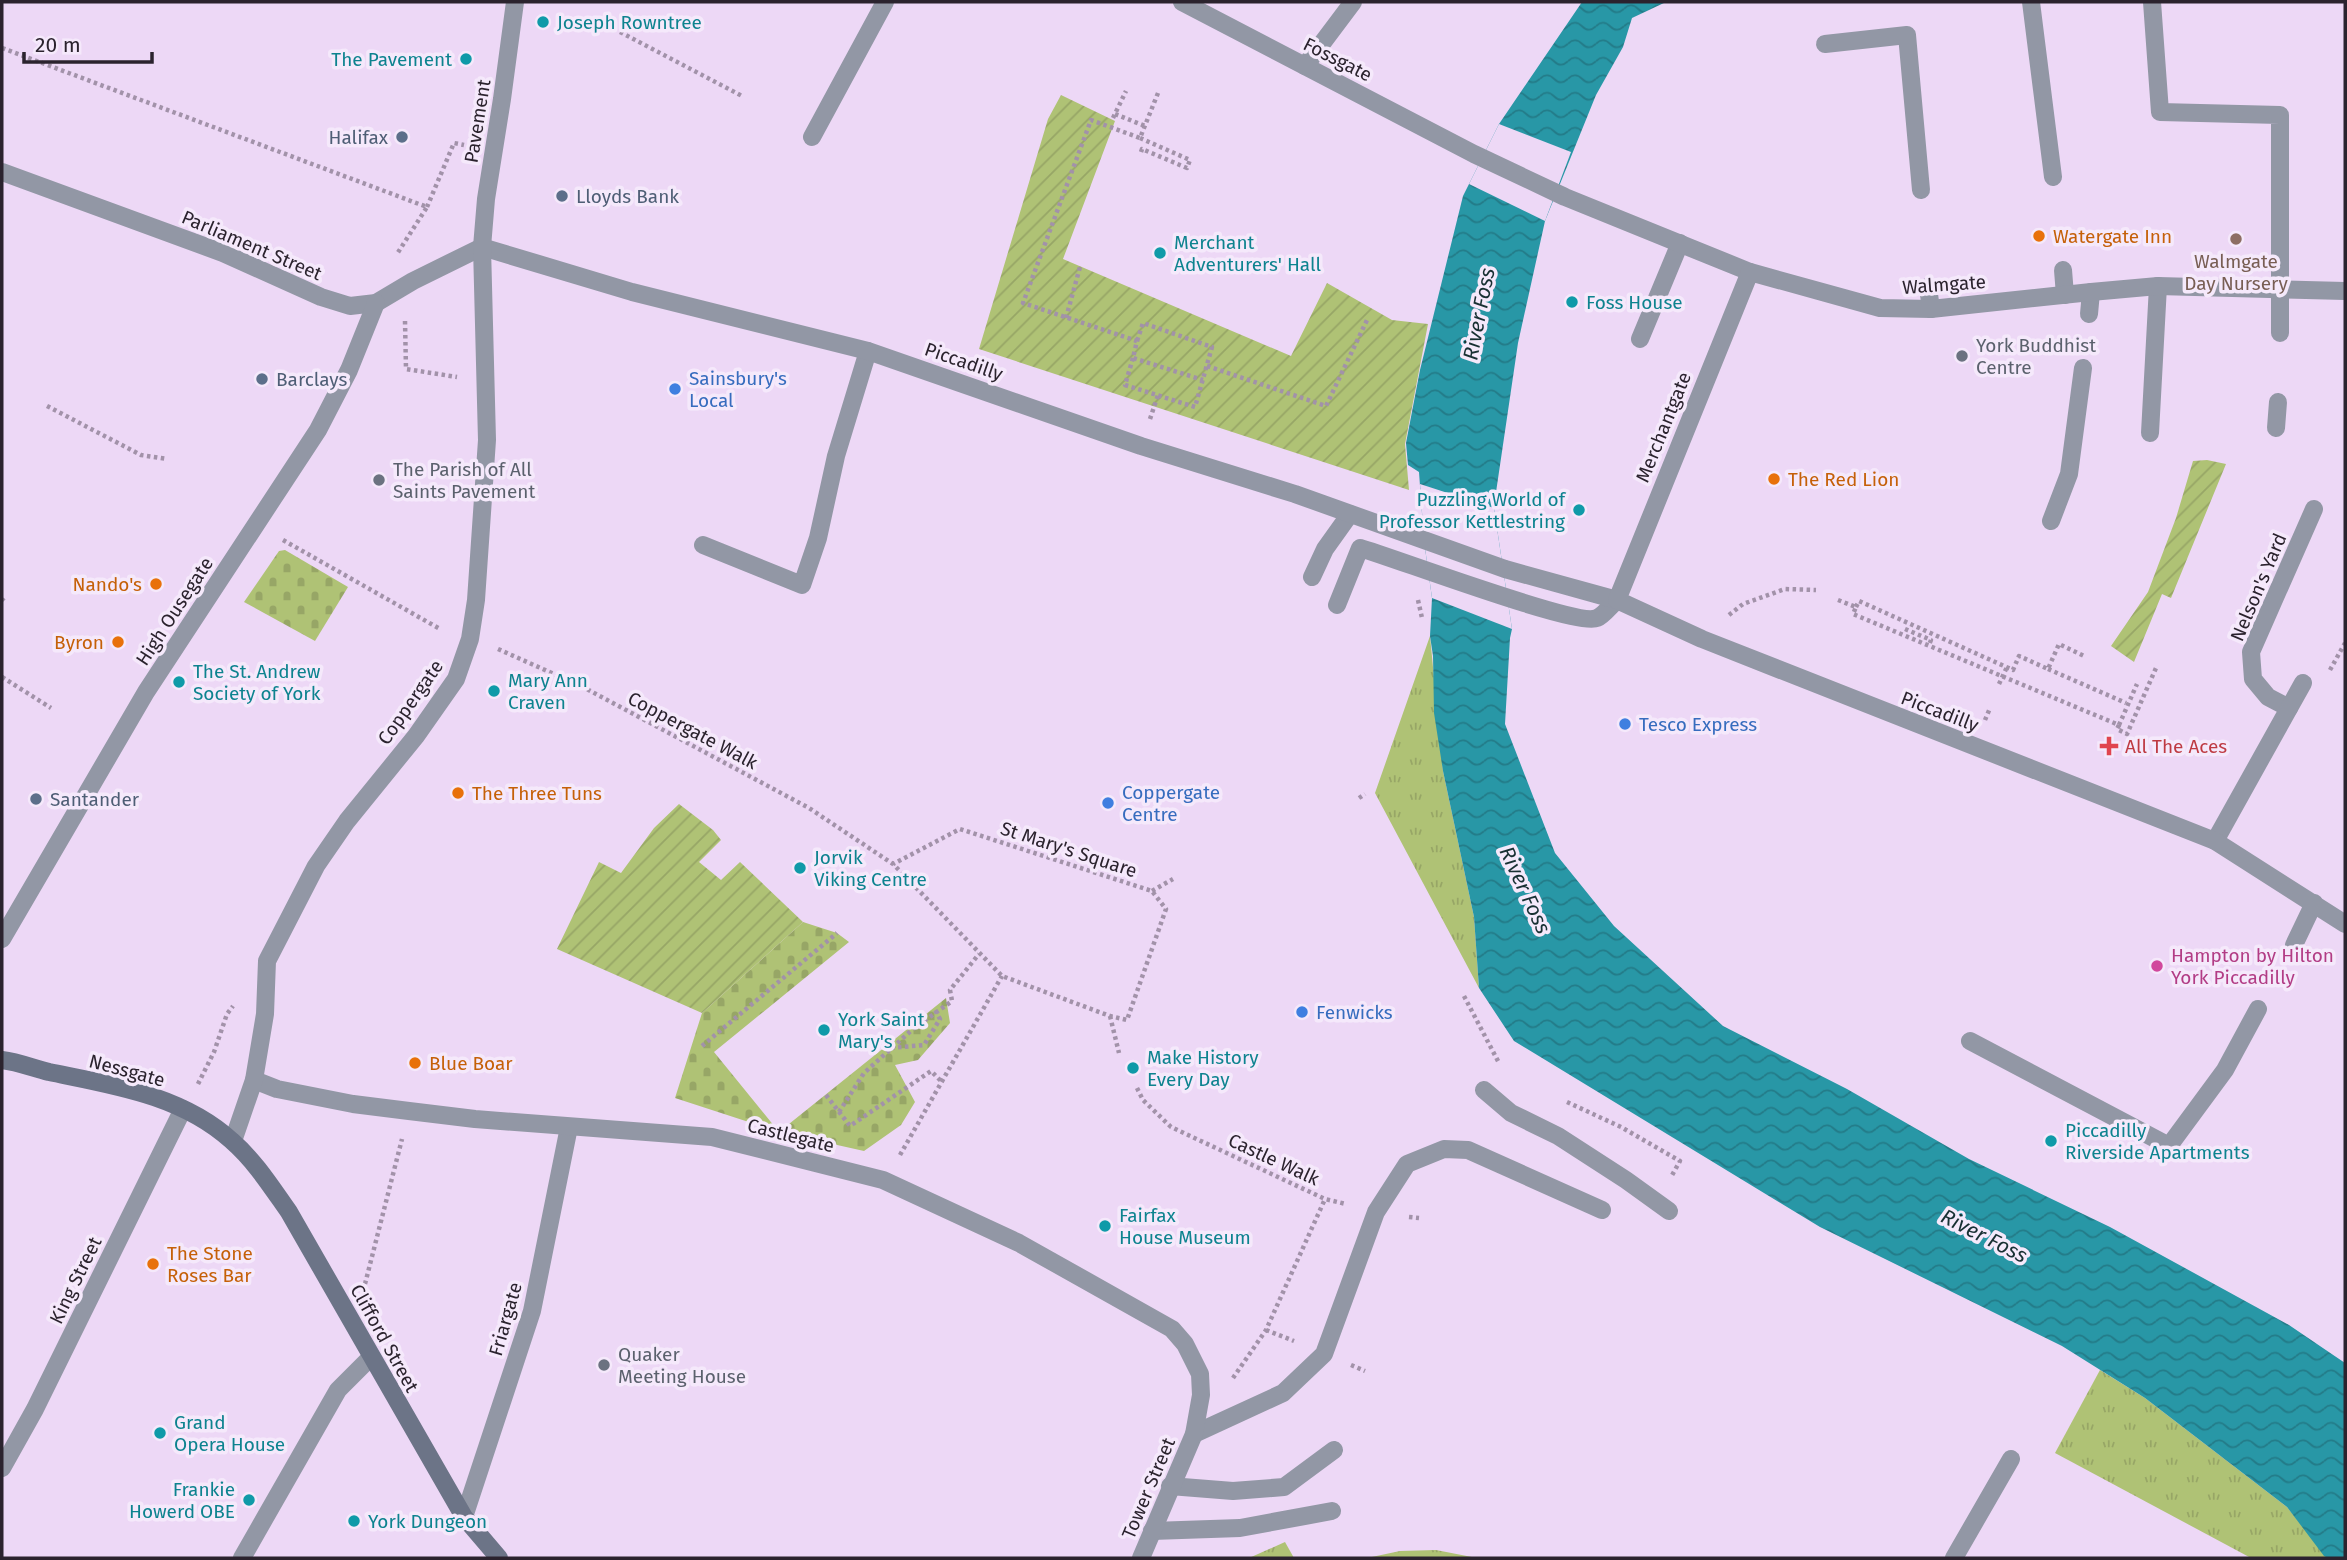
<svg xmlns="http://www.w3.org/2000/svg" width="2347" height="1560" viewBox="0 0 2347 1560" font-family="'Fira Sans',sans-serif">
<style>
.grass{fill:url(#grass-tufts)}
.cemetery{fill:url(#cemetery-stones)}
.garden{fill:url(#garden-furrows)}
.water{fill:url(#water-waves)}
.pier{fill:#edd8f6}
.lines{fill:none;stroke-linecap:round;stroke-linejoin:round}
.path{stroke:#a292a9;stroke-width:4.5;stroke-dasharray:3.5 3.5;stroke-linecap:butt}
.service{stroke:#9297a5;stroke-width:18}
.pedestrian{stroke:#9297a5;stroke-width:18}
.minor{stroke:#9297a5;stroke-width:18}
.tertiary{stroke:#9297a5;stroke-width:18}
.secondary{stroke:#6c7487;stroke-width:18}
.culture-dot{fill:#0f9aa8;stroke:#f5e9fb;stroke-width:2.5}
.service-dot{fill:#5c6f8a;stroke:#f5e9fb;stroke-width:2.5}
.food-dot{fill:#e8710a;stroke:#f5e9fb;stroke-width:2.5}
.education-dot{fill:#8d6e63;stroke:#f5e9fb;stroke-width:2.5}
.worship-dot{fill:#6b7280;stroke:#f5e9fb;stroke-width:2.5}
.shop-dot{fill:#3f7fe0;stroke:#f5e9fb;stroke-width:2.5}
.health-dot{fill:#e0444e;stroke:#f5e9fb;stroke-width:2.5}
.hotel-dot{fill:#d1479c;stroke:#f5e9fb;stroke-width:2.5}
.labels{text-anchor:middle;stroke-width:7;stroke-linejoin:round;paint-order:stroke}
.culture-label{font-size:19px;fill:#0d838f;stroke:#f5e9fb;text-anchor:start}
.street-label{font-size:19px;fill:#2b232e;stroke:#f5e9fb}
.service-label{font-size:19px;fill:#4e5e75;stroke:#f5e9fb;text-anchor:start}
.food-label{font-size:19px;fill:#c56008;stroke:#f5e9fb;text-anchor:start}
.education-label{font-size:19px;fill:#785e54;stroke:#f5e9fb}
.worship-label{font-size:19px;fill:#5b616d;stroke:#f5e9fb;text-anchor:start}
.shop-label{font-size:19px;fill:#366cbe;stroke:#f5e9fb;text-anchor:start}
.health-label{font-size:19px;fill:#be3a42;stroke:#f5e9fb;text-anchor:start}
.hotel-label{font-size:19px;fill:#b23c85;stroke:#f5e9fb;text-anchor:start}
.water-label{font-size:21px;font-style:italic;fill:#183033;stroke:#f5e9fb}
</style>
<defs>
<pattern id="grass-tufts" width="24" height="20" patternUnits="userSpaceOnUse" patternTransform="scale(1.75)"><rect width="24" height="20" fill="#afc275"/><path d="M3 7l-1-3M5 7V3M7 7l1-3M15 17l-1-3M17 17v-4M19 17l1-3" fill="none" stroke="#97a666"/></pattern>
<pattern id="cemetery-stones" width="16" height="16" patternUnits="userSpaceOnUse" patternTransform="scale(1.75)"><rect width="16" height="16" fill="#afc275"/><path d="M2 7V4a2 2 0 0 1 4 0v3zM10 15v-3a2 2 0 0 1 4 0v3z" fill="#97a666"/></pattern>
<pattern id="garden-furrows" width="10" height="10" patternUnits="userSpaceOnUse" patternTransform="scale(1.75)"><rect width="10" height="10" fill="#afc275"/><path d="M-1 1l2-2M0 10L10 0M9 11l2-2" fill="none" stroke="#97a666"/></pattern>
<pattern id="water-waves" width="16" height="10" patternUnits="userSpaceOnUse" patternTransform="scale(1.75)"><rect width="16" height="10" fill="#2897a6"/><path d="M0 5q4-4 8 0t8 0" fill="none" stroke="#237b88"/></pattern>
</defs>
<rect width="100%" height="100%" fill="#edd8f6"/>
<g class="grass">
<path d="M 1430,636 L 1443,771 L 1474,917 L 1479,988 L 1375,793 Z"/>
<path d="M 2100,1370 L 2145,1398 L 2287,1507 L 2328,1558 L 2251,1558 L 2055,1453 Z"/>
<path d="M 1285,1542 L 1294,1558 L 1249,1558 Z"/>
<path d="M 1436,1550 L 1477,1558 L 1367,1558 L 1400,1551 Z"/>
</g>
<g class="cemetery">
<path d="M 285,550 L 348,587 L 315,641 L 244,602 L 279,551 Z"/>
<path d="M 803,922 L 837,933 L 849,942 L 714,1052 L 779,1132 L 946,998 L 950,1023 L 918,1060 L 895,1065 L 915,1102 L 901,1125 L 864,1151 L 779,1132 L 675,1098 L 702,1013 Z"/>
</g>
<g class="garden">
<path d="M 1061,95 L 1115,121 L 1063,259 L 1291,356 L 1327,283 L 1392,320 L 1428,324 L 1405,444 L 1409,490 L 979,349 L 1048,119 Z"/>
<path d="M 2207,460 L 2226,464 L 2171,598 L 2162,594 L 2134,662 L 2111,646 L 2148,592 L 2176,518 L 2193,461 Z"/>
<path d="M 679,804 L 713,830 L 721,840 L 699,862 L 721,880 L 740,862 L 803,922 L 702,1013 L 557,949 L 599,862 L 621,873 L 654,828 Z"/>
</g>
<path class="water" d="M 1582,2 L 1666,2 L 1632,18 L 1623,47 L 1596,95 L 1545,221 L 1518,343 L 1495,499 L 1494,508 L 1512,629 L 1510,638 L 1505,724 L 1555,853 L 1614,926 L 1723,1026 L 1847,1089 L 1969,1159 L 2110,1227 L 2289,1325 L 2345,1363 L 2345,1558 L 2328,1558 L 2324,1556 L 2287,1507 L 2145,1398 L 2062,1346 L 1820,1227 L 1514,1041 L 1479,988 L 1474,917 L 1443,771 L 1434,713 L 1433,656 L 1430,636 L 1432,598 L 1424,541 L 1419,472 L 1408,465 L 1406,443 L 1420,370 L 1463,196 L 1499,124 Z"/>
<g class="pier">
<path d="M 1499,124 L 1571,152 L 1545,221 L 1469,184 Z"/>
<path d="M 1420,484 L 1494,508 L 1512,629 L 1432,598 L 1424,541 Z"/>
</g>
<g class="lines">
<g class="path">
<path d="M 620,32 L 744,97"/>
<path d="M 2,48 L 427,207 L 397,254"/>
<path d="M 1158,93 L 1140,138 L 1091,120 L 1023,303 L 1137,341 L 1133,358 L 1203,380"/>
<path d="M 1115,114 L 1145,126"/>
<path d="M 1113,118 L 1126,91"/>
<path d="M 1140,138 L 1190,160 L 1187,168 L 1142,149 L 1141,152"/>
<path d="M 427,207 L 454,143 L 464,145"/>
<path d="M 1066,318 L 1080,267"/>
<path d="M 405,321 L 406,369 L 457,377"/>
<path d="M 1133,358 L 1125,385 L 1195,407 L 1212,347 L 1143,323 L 1137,341"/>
<path d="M 1207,366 L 1326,406 L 1368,318"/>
<path d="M 47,406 L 141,455 L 167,459"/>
<path d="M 1150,419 L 1158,395"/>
<path d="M 283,540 L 440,629"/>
<path d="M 2,599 L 4,601"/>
<path d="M 1418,600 L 1422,618"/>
<path d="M 1838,600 L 1856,607 L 1853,614 L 2119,725 L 2137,684"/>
<path d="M 1856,607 L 1859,601 L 2013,670 L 2019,656 L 2048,669 L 2059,644 L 2086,657"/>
<path d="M 1729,615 L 1743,604 L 1785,589 L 1816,590"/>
<path d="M 1905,629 L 1931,640 L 1929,645"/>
<path d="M 498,649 L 583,687 L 809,808 L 893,864 L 1002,976 L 1110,1016 L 1127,1020 L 1166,909 L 1152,891 L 960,829 L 893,864"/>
<path d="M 2048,669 L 2126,703"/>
<path d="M 2330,670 L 2345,643"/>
<path d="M 2,677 L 51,708"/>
<path d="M 1999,684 L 2007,667"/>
<path d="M 1985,720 L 1990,708"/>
<path d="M 2119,725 L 2117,729 L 2127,734 L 2156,668"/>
<path d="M 1359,798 L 1365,794"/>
<path d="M 1152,891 L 1173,879"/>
<path d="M 1464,996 L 1499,1063"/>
<path d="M 1110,1016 L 1119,1053"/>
<path d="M 702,1046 L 837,933"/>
<path d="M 891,1048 L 924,1045 L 940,1019 L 934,1008"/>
<path d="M 198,1084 L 214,1052 L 227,1014 L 233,1006"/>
<path d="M 1137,1088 L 1143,1100 L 1171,1127 L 1325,1199 L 1346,1204"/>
<path d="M 826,1095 L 850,1126 L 931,1071 L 942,1082"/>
<path d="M 1567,1102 L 1621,1127 L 1680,1161 L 1671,1177"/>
<path d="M 839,1112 L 864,1073 L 913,1029 L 952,1001 L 950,990 L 979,954"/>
<path d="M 900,1155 L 1002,976"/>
<path d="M 1409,1217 L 1419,1218"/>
<path d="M 365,1284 L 402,1139"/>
<path d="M 1266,1330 L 1294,1341"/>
<path d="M 1351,1365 L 1365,1371"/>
<path d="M 1233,1378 L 1266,1330 L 1325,1199"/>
</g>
<g class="service">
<path d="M 2031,2 L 2053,177"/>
<path d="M 2152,2 L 2160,112 L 2280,115 L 2280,333"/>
<path d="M 1825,44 L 1907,35 L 1921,190"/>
<path d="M 1305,66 L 1353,2"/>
<path d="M 812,137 L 885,2"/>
<path d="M 2063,270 L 2065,295"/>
<path d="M 1928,287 L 1931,309"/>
<path d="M 2089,314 L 2091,292"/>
<path d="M 1640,339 L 1680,243"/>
<path d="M 2276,428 L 2278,402"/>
<path d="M 2150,433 L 2158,286"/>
<path d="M 2051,521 L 2069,474 L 2083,368"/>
<path d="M 703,545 L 802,585 L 818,538 L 836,456 L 868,351"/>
<path d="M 1312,577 L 1325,549 L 1350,514"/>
<path d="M 1337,605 L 1360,548 C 1395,558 1576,627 1597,618 C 1604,615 1611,605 1617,600"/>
<path d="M 2289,708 L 2268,697 L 2253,679 L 2251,652 L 2314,509"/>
<path d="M 2294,945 L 2314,903"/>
<path d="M 1970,1041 L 2169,1146 L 2225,1070 L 2258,1009"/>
<path d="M 1484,1090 L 1511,1113 L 1558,1136 L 1626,1180 L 1669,1211"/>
<path d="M 1194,1434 L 1283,1393 L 1324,1354 L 1376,1212 L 1407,1164 L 1444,1149 L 1468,1150 L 1602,1210"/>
<path d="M 1170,1486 L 1233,1491 L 1284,1487 L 1334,1450"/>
<path d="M 1152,1531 L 1240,1528 L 1332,1511"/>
<path d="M 1954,1558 L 2011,1459"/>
</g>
<g class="pedestrian">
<path d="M 2,172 L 223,253 L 321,297 L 350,306 L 376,303 L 413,281 L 482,247"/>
<path d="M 2,939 L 146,692 L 318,430 L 349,370 L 376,303"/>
<path d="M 464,1517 L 532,1311 L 569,1127"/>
</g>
<g class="minor">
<path d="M 1182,2 L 1474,154 L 1565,197 L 1750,272"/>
<path d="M 482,247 L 632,292 L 868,351 L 1141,446 L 1295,494 L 1505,569 L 1617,600"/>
<path d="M 2215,841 L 2303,683"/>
<path d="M 254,1080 L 277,1089 L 353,1104 L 409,1111 L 475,1119 L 712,1137 L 883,1180 L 1019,1243 L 1172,1329 L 1185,1344 L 1200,1374 L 1201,1395 L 1194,1434 L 1141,1558"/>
<path d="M 233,1141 L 254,1080 L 265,1014 L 267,961 L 316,866 L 347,821 L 416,736 L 456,679 L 470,639 L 476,600 L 487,440 L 482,247 L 486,199 L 502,99 L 515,2"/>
<path d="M 2,1468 L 35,1409 L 183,1109"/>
<path d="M 242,1558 L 338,1390 L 371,1357"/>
</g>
<path class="tertiary" d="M 2345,291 L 2158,286 L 2091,292 L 1931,309 L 1880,308 L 1750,272 L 1617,600 L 1702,639 L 2215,841 L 2345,924"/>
<path class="secondary" d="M 2,1060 C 18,1062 33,1068 49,1072 C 112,1085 182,1095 232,1141 C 255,1161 272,1188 289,1212 L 464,1517 L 499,1558"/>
</g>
<g class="culture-dot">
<circle cx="543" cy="22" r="7"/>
<circle cx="466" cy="59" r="7"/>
<circle cx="1160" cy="253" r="7"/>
<circle cx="1572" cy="302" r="7"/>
<circle cx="1579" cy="510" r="7"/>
<circle cx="179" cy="682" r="7"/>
<circle cx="494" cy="691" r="7"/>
<circle cx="800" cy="868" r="7"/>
<circle cx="824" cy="1030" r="7"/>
<circle cx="1133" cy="1068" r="7"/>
<circle cx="2051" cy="1141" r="7"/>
<circle cx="1105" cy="1226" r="7"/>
<circle cx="160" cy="1433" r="7"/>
<circle cx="249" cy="1500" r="7"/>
<circle cx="354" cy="1521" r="7"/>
</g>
<g class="service-dot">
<circle cx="402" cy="137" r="7"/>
<circle cx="562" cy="196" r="7"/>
<circle cx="262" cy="379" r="7"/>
<circle cx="36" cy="799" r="7"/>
</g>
<g class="food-dot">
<circle cx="2039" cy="236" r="7"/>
<circle cx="1774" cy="479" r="7"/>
<circle cx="156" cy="584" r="7"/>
<circle cx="118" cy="642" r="7"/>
<circle cx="458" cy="793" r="7"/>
<circle cx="415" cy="1063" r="7"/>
<circle cx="153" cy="1264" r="7"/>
</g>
<circle class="education-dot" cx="2236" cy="239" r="7"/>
<g class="worship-dot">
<circle cx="1962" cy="356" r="7"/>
<circle cx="379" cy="480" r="7"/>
<circle cx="604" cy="1365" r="7"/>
</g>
<g class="shop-dot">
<circle cx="675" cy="389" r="7"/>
<circle cx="1625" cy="724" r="7"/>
<circle cx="1108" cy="803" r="7"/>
<circle cx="1302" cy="1012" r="7"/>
</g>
<path class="health-dot" d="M2105.5 735.5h7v7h7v7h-7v7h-7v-7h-7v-7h7z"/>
<circle class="hotel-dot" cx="2157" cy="966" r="7"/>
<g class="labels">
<g class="culture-label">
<text x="557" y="29">Joseph Rowntree</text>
<text x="452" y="66" text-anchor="end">The Pavement</text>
<text x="1174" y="249">Merchant<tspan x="1174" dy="22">Adventurers' Hall</tspan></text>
<text x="1586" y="309">Foss House</text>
<text x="1565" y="506" text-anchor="end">Puzzling World of<tspan x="1565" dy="22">Professor Kettlestring</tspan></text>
<text x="193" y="678">The St. Andrew<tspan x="193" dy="22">Society of York</tspan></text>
<text x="508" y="687">Mary Ann<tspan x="508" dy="22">Craven</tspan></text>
<text x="814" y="864">Jorvik<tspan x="814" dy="22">Viking Centre</tspan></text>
<text x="838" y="1026">York Saint<tspan x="838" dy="22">Mary's</tspan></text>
<text x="1147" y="1064">Make History<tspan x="1147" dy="22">Every Day</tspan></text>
<text x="2065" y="1137">Piccadilly<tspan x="2065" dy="22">Riverside Apartments</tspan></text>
<text x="1119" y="1222">Fairfax<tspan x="1119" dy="22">House Museum</tspan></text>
<text x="174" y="1429">Grand<tspan x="174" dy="22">Opera House</tspan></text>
<text x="235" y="1496" text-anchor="end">Frankie<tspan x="235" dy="22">Howerd OBE</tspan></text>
<text x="368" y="1528">York Dungeon</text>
</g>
<g class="street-label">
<text transform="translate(1338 59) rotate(27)" y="7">Fossgate</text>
<text transform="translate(477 121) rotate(-81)" y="7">Pavement</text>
<text transform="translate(252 245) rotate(23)" y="7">Parliament Street</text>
<text transform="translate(1944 284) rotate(-4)" y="7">Walmgate</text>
<text transform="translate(964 361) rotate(19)" y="7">Piccadilly</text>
<text transform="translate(1663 427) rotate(-68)" y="7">Merchantgate</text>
<text transform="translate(2258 587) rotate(-67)" y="7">Nelson's Yard</text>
<text transform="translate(174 611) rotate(-57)" y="7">High Ousegate</text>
<text transform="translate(410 702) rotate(-55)" y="7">Coppergate</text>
<text transform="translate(1940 711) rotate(21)" y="7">Piccadilly</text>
<text transform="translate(693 730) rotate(28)" y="7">Coppergate Walk</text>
<text transform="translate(1069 849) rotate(18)" y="7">St Mary's Square</text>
<text transform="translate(127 1070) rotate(15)" y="7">Nessgate</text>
<text transform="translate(791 1135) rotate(14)" y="7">Castlegate</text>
<text transform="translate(1274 1159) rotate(25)" y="7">Castle Walk</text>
<text transform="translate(75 1280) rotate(-64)" y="7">King Street</text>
<text transform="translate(505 1319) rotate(-74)" y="7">Friargate</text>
<text transform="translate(385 1338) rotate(61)" y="7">Clifford Street</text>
<text transform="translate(1148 1488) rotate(-67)" y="7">Tower Street</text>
</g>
<g class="service-label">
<text x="388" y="144" text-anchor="end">Halifax</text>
<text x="576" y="203">Lloyds Bank</text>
<text x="276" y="386">Barclays</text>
<text x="50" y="806">Santander</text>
</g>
<g class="food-label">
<text x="2053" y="243">Watergate Inn</text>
<text x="1788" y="486">The Red Lion</text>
<text x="142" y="591" text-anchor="end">Nando's</text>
<text x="104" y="649" text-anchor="end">Byron</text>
<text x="472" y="800">The Three Tuns</text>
<text x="429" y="1070">Blue Boar</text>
<text x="167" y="1260">The Stone<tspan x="167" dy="22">Roses Bar</tspan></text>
</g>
<g class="education-label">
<text x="2236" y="268">Walmgate<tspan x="2236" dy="22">Day Nursery</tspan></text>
</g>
<g class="worship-label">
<text x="1976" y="352">York Buddhist<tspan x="1976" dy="22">Centre</tspan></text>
<text x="393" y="476">The Parish of All<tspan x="393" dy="22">Saints Pavement</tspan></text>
<text x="618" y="1361">Quaker<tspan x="618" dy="22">Meeting House</tspan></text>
</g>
<g class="shop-label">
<text x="689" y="385">Sainsbury's<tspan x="689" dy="22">Local</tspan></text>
<text x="1639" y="731">Tesco Express</text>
<text x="1122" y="799">Coppergate<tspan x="1122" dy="22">Centre</tspan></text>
<text x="1316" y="1019">Fenwicks</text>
</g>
<g class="health-label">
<text x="2125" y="753">All The Aces</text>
</g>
<g class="hotel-label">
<text x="2171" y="962">Hampton by Hilton<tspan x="2171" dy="22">York Piccadilly</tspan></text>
</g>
<g class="water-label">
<text transform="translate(1479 314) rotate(-79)" y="7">River Foss</text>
<text transform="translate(1525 890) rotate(65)" y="7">River Foss</text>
<text transform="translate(1984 1236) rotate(27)" y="7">River Foss</text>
</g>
</g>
<rect width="2347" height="1560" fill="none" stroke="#2b232e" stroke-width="7"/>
<path d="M24 52v10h128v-10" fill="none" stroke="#2b232e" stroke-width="3.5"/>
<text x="35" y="52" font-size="21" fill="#2b232e" stroke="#f5e9fb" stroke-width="5" paint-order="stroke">20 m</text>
</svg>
